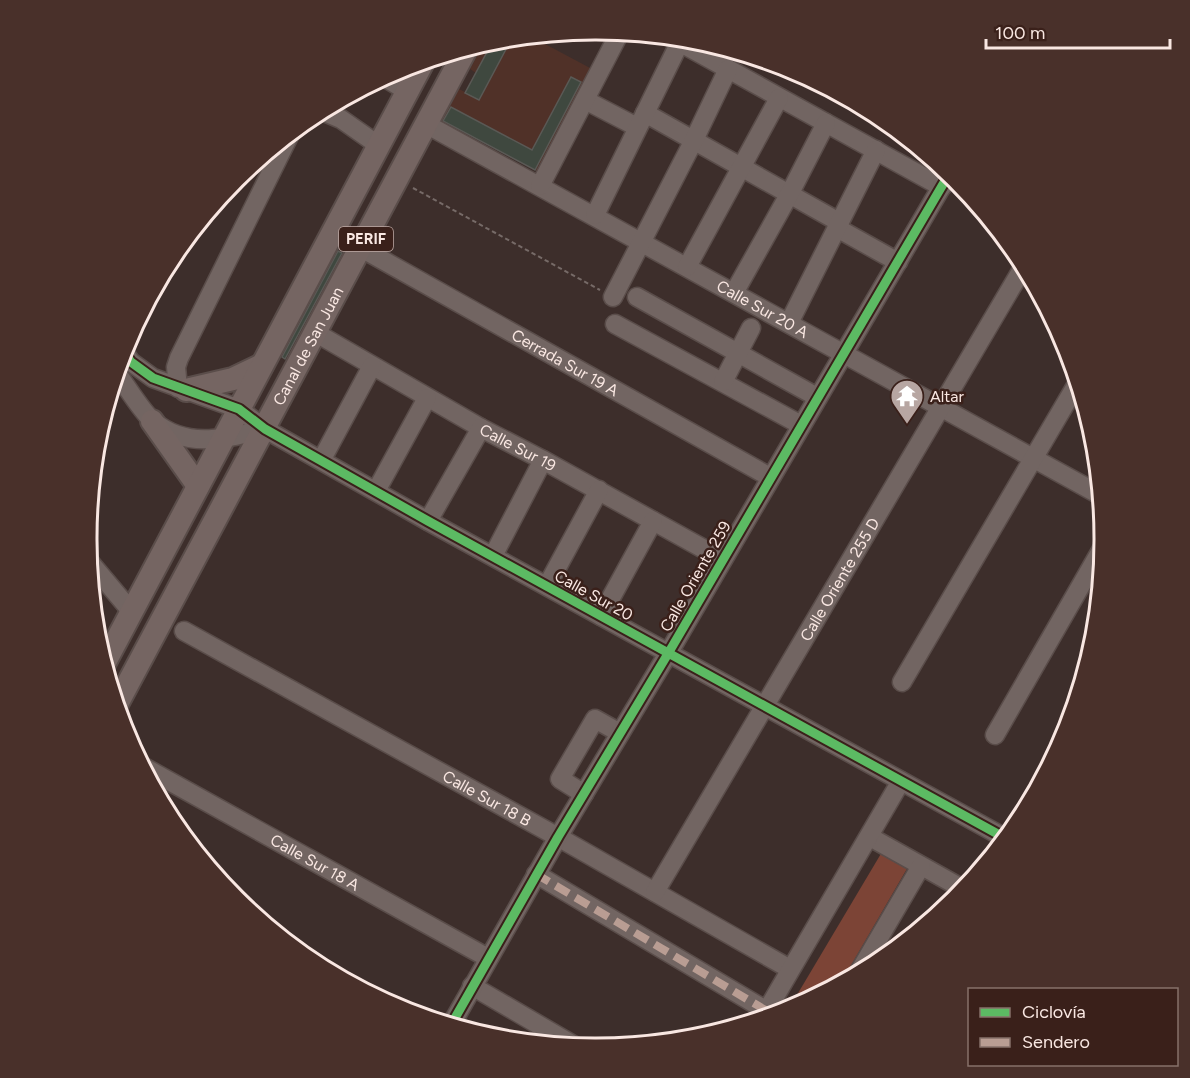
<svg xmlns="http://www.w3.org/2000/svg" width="1190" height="1078" viewBox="0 0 1190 1078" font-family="Figtree,sans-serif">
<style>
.built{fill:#503128}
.green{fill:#7c4436}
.building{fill:#3f483f;stroke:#5a5955;stroke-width:1.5}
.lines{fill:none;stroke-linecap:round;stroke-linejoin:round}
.minor-casing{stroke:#5a4d4a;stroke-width:21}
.major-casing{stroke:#5a4d4a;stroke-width:26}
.path{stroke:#766a67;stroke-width:2;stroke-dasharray:4.5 3;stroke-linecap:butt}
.minor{stroke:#726562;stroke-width:18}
.major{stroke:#756562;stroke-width:22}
.quiet{stroke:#b99d93;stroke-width:8;stroke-dasharray:15 8;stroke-linecap:butt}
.cycleway-casing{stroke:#3a201a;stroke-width:13}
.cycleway{stroke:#5cba63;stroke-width:9}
.labels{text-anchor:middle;stroke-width:5;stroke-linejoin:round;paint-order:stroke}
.shield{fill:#3a201a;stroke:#c0aba6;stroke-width:1.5}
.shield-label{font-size:15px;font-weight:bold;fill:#f9e7e2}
.street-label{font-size:16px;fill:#f9e7e2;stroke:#3a201a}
.poi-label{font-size:16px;fill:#f9e7e2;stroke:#3a201a;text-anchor:start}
.rim{fill:none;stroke:#f9e7e2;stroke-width:3}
</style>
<rect width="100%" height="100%" fill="#3d2e2b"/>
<path class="built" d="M 530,36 L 592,69 L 537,171 L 442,121 L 459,89 L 465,92 L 476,73 L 470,69 L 484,43 L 496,40 Z"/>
<path class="green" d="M 882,852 L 908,867 L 842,981 L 788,1010 Z"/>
<g class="building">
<path d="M 512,38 L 479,100 L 465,93 L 493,41 Z"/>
<path d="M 571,77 L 581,82 L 535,170 L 443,121 L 451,107 L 532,150 Z"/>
<path d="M 338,251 L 342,253 L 285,359 L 282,357 Z"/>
</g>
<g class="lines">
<g class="minor-casing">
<g id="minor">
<path d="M 672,38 L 942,187"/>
<path d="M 384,77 L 407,91"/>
<path d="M 585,100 L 637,127"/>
<path d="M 322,111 L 341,119 L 378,145"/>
<path d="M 645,113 L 839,222"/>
<path id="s1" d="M 426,124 C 652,246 875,372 1100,495"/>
<path d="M 540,186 L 620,32"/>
<path d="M 595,215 L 680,42"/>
<path d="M 837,228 L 898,262"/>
<path id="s2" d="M 361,248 L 770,477"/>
<path d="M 687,267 L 779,98"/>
<path d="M 734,293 L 790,193 L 826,123"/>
<path d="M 613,297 L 694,140 L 728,69"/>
<path d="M 637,297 L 817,397"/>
<path d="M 789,323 L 876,150"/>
<path d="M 615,324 L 801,425"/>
<path id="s3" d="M 316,333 L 481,428 L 543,460 L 722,559"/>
<path d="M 123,351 L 131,362 L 153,378 L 239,409 L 265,429 L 428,521 L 1005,838"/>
<path d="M 116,372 C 126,385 141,411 153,421 C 187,450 227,438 265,429"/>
<path d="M 723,382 L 751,328"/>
<path d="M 178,388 L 176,367 L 179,358 L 290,134"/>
<path d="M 322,459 L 372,366"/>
<path d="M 376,491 L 427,398"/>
<path d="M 428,521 L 481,428"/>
<path d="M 493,556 L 543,460"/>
<path d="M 88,560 L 131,611"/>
<path d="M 547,586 L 599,490"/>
<path d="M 601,616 L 653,521"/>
<path id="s4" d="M 184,631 L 558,837 L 790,969"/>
<path d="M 902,682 L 1077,384"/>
<path d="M 995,735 L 1103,547"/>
<path id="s5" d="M 142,766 L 488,958"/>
<path d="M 584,794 L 560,779 L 595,719 L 620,733"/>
<path d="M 870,837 L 963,889"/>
<path d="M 536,874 L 767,1011"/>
<path id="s6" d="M 655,892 L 1024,266"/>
<path d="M 859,972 L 921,866"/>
<path d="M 472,986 L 575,1046"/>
<path d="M 763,1017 L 901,781"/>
<path d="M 451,1025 L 558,837 L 669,652 L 949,174"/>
</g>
</g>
<g class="major-casing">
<g id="major">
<path d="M 186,390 L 233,379 L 262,365"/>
<path d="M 152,421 L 198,486"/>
<path d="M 104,664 L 423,62"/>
<path id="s7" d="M 116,706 L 466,49"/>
</g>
</g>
<path class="path" d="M 413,188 L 600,290"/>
<use href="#minor" class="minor"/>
<use href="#major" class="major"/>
<path class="quiet" d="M 536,874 L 767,1011"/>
<g class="cycleway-casing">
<g id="cycleway">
<path d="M 123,351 L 131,362 L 153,378 L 239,409 L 265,429 L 428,521 L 1005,838"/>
<path d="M 451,1025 L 558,837 L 669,652 L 949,174"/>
</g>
</g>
<use href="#cycleway" class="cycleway"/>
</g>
<defs>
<g id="temple-pin" transform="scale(1.725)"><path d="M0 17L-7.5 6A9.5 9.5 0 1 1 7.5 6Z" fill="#b7a6a2" stroke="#3a201a"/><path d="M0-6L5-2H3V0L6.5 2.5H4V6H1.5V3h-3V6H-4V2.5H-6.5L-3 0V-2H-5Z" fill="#fff"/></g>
</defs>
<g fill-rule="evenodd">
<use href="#temple-pin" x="907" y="396"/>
</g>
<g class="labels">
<rect class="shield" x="339" y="227" width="54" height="24" rx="4.5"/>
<g class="shield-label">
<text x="366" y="244">PERIF</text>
</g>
<g class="street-label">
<text dy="6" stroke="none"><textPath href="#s1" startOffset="384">Calle Sur 20 A</textPath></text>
<text dy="6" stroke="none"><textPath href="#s7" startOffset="408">Canal de San Juan</textPath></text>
<text dy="6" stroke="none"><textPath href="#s2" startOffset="234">Cerrada Sur 19 A</textPath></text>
<text dy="6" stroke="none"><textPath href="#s3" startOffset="232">Calle Sur 19</textPath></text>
<text transform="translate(695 576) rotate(-60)" y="6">Calle Oriente 259</text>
<text dy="6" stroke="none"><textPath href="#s6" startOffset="363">Calle Oriente 255 D</textPath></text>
<text transform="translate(594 595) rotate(29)" y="6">Calle Sur 20</text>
<text dy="6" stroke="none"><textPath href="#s4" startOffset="346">Calle Sur 18 B</textPath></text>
<text dy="6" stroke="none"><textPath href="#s5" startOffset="198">Calle Sur 18 A</textPath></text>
</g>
<g class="poi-label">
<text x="930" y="402">Altar</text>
</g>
</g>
<path d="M0 0H1190V1078H0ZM595 40H596A498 498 0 0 1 1094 538V540A498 498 0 0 1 596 1038H595A498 498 0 0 1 97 540V538A498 498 0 0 1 595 40Z" fill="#49302a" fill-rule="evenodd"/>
<path class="rim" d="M595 40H596A498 498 0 0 1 1094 538V540A498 498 0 0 1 596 1038H595A498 498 0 0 1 97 540V538A498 498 0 0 1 595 40Z"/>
<rect x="968" y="988" width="210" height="78" fill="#3a201a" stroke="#86706a" stroke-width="1.5"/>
<rect x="980" y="1008" width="30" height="9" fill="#5cba63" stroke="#86706a" stroke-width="1.5"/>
<text x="1022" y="1018" font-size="18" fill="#f9e7e2">Ciclovía</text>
<rect x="980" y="1038" width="30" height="9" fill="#b99d93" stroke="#86706a" stroke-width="1.5"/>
<text x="1022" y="1048" font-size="18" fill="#f9e7e2">Sendero</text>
<path d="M986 39v9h184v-9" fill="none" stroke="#f9e7e2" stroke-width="3"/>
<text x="995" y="39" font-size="18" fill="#f9e7e2" stroke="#3a201a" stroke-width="4.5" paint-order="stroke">100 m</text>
</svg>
